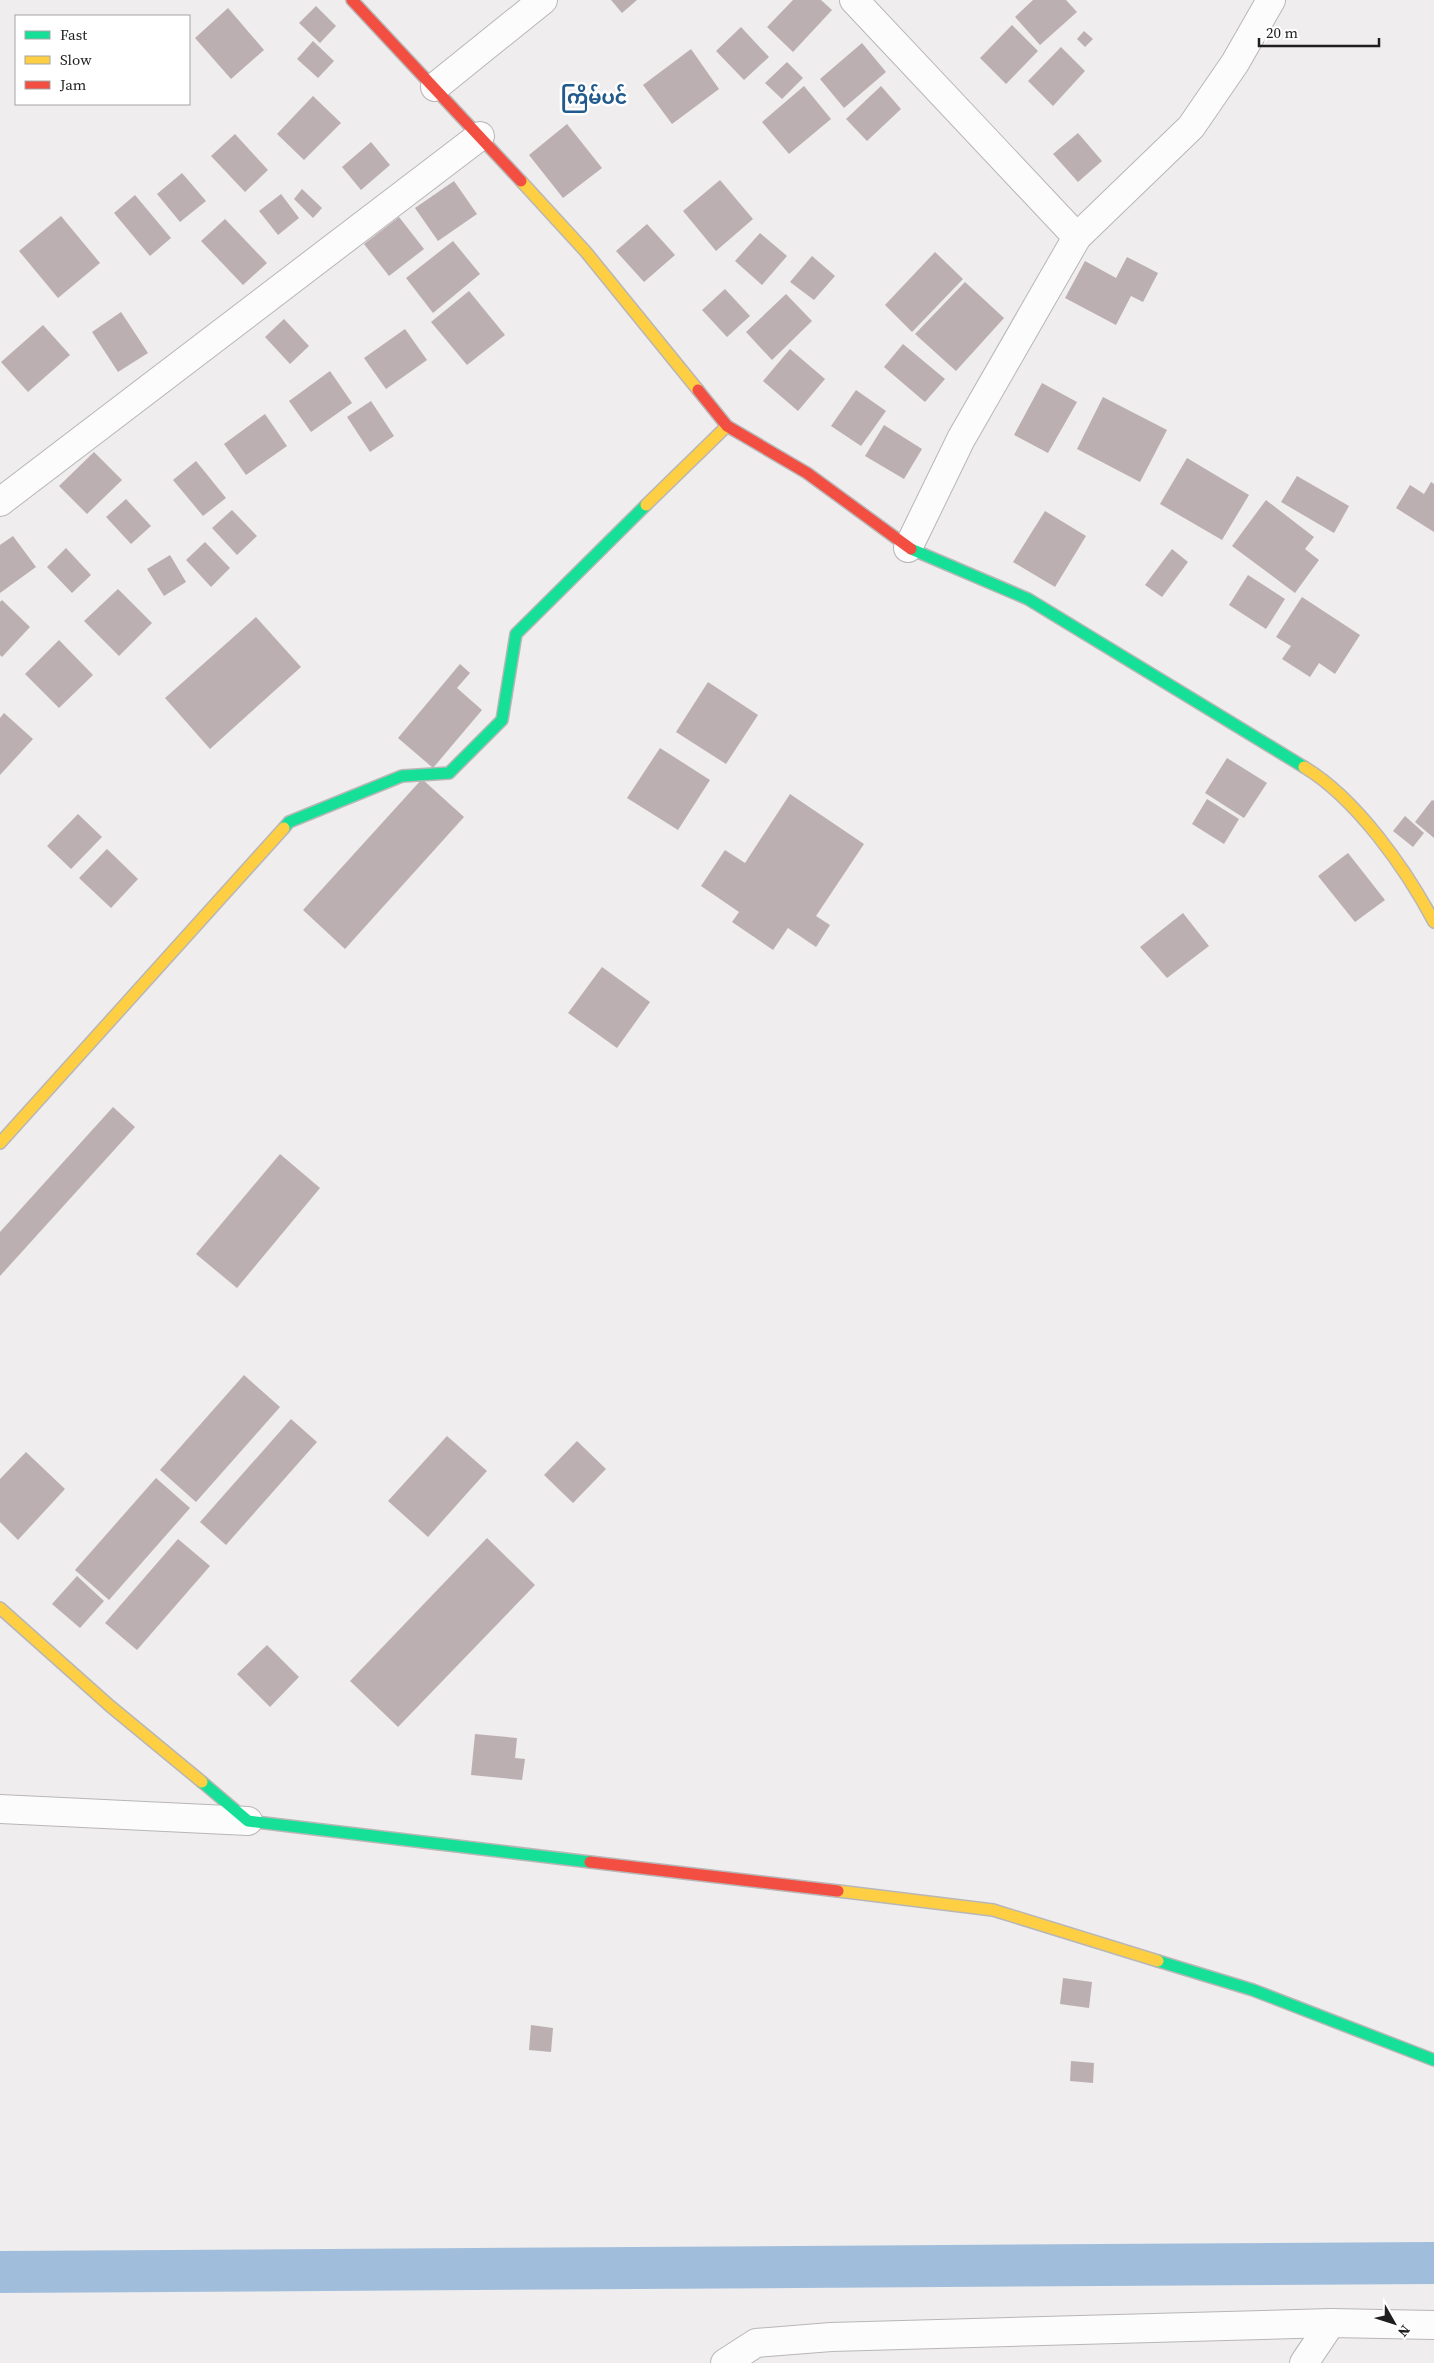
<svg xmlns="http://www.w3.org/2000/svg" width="1434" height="2363" viewBox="0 0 1434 2363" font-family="'Source Serif 4','Noto Sans Myanmar',serif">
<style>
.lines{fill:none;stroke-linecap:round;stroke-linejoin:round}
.canal{stroke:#a0bedc;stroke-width:42}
.building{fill:#bcafb1}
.street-casing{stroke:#b8b6b7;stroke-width:30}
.fast-casing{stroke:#b8b6b7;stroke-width:14}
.slow-casing{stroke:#b8b6b7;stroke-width:14}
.jam-casing{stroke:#b8b6b7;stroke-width:14}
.street{stroke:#fdfcfc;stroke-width:28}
.fast{stroke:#16e098;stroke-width:11}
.slow{stroke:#ffcf43;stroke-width:11}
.jam{stroke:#f24e42;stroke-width:11}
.labels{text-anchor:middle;stroke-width:5;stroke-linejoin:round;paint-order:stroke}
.quarter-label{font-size:19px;font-weight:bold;fill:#225a8c;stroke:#fff}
</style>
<rect width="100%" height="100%" fill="#efeded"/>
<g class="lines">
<path class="canal" d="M 0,2272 L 1434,2263"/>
</g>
<g class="building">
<path d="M 611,0 L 637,0 L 622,13 Z"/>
<path d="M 793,0 L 821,0 L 832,10 L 793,52 L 767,27 Z"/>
<path d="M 1033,0 L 1066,0 L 1077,12 L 1040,45 L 1015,17 Z"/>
<path d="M 316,6 L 336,26 L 320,43 L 299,23 Z"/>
<path d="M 228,8 L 264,50 L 231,79 L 195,38 Z"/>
<path d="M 1012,25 L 1038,51 L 1006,84 L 980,58 Z"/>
<path d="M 741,27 L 769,57 L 744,80 L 716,51 Z"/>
<path d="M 1084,31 L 1093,39 L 1085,47 L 1077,39 Z"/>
<path d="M 313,41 L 334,61 L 318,78 L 297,59 Z"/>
<path d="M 862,43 L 886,72 L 844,108 L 820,79 Z"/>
<path d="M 1061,47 L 1085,71 L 1053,106 L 1028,81 Z"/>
<path d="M 691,49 L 719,89 L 672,124 L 643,85 Z"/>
<path d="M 787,62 L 803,78 L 782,99 L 765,83 Z"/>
<path d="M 804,86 L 831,119 L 789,154 L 762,122 Z"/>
<path d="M 881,86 L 901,109 L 867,141 L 846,119 Z"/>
<path d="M 313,96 L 341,123 L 304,160 L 277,134 Z"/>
<path d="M 567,124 L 602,168 L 563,198 L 529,155 Z"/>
<path d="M 1078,133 L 1102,161 L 1078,182 L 1053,154 Z"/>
<path d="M 235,134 L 268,170 L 245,192 L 211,156 Z"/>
<path d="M 371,142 L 390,165 L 361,190 L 342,167 Z"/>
<path d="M 182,173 L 206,201 L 180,222 L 157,194 Z"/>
<path d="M 720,180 L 753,219 L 716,251 L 683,211 Z"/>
<path d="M 454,181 L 477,214 L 438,241 L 415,208 Z"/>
<path d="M 302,189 L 322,208 L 313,218 L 294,199 Z"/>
<path d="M 281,194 L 299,218 L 278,235 L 259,211 Z"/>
<path d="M 135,195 L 171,238 L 150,256 L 114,213 Z"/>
<path d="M 61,216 L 100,263 L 58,298 L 19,251 Z"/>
<path d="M 399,217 L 424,249 L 389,276 L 364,244 Z"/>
<path d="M 225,219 L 267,263 L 243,285 L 201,241 Z"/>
<path d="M 647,224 L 675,255 L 644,282 L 616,251 Z"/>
<path d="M 760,233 L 787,256 L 762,285 L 735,261 Z"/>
<path d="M 453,241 L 480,274 L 433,313 L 406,278 Z"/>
<path d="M 935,252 L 963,279 L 912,332 L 885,305 Z"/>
<path d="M 812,256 L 835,276 L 814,300 L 790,282 Z"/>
<path d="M 1127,257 L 1158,273 L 1143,302 L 1131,296 L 1116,325 L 1065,298 L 1085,261 L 1116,278 Z"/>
<path d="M 965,282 L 1004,318 L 956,371 L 915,334 Z"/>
<path d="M 725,289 L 750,316 L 727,337 L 702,310 Z"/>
<path d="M 469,291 L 505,335 L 467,365 L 431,322 Z"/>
<path d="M 786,294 L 812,321 L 772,360 L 746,332 Z"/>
<path d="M 121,312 L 148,353 L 118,372 L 92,332 Z"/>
<path d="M 284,319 L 309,346 L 290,364 L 265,337 Z"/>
<path d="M 43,325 L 70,355 L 28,392 L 1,362 Z"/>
<path d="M 405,329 L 427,360 L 386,389 L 364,358 Z"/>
<path d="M 903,344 L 945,379 L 925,402 L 884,367 Z"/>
<path d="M 790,349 L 825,379 L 798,411 L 763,381 Z"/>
<path d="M 330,371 L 352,403 L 311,432 L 289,401 Z"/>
<path d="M 1042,383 L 1077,402 L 1048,453 L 1014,435 Z"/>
<path d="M 856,390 L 886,411 L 861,446 L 831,426 Z"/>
<path d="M 1103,397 L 1167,430 L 1140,482 L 1077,449 Z"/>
<path d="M 371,401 L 394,436 L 370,452 L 347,417 Z"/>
<path d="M 265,414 L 287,446 L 246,475 L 224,444 Z"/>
<path d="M 884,425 L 922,449 L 904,479 L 865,456 Z"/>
<path d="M 94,452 L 122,480 L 87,514 L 59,486 Z"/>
<path d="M 1187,458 L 1249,495 L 1222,540 L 1160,504 Z"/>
<path d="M 196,461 L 226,498 L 203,516 L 173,480 Z"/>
<path d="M 1297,476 L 1349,506 L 1334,533 L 1281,502 Z"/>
<path d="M 1431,482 L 1434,484 L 1434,532 L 1396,508 L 1410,485 L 1424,494 Z"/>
<path d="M 126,499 L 151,526 L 131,544 L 106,517 Z"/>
<path d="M 1266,500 L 1314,537 L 1305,549 L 1319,560 L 1295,593 L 1232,546 Z"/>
<path d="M 232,510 L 257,536 L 237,555 L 212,528 Z"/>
<path d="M 1045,511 L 1086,536 L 1055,587 L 1013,562 Z"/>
<path d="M 13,536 L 36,567 L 0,593 L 0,545 Z"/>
<path d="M 205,542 L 230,568 L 211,587 L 186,560 Z"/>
<path d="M 66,548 L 91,575 L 72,593 L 47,567 Z"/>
<path d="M 1172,549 L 1188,562 L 1162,597 L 1145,585 Z"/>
<path d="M 170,555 L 186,582 L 164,596 L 147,569 Z"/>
<path d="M 1248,575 L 1285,599 L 1266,629 L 1229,605 Z"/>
<path d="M 118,589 L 152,623 L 119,656 L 84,621 Z"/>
<path d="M 1302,597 L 1360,635 L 1335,674 L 1319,663 L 1310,677 L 1282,659 L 1291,646 L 1276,637 Z"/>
<path d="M 2,600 L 30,627 L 2,657 L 0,655 L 0,602 Z"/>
<path d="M 256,617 L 301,667 L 210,749 L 165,698 Z"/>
<path d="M 59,640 L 93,675 L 59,708 L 25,674 Z"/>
<path d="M 460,664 L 470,673 L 457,688 L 482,710 L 433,768 L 398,738 Z"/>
<path d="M 708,682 L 758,715 L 726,764 L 676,732 Z"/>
<path d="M 4,713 L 33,739 L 0,775 L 0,718 Z"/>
<path d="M 660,748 L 710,780 L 678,830 L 627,798 Z"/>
<path d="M 1227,758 L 1267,783 L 1244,818 L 1205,793 Z"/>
<path d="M 422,779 L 464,817 L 345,949 L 303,910 Z"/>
<path d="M 790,794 L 864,844 L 816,916 L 830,925 L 816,947 L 788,928 L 773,950 L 732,922 L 739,912 L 701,886 L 725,850 L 745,863 Z"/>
<path d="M 1207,799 L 1239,819 L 1224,844 L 1192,824 Z"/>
<path d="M 1432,800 L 1434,801 L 1434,838 L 1415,822 Z"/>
<path d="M 78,814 L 102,837 L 71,869 L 47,846 Z"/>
<path d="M 1405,816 L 1424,833 L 1413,847 L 1393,831 Z"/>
<path d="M 107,849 L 138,879 L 111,908 L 79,878 Z"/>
<path d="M 1348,853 L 1385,900 L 1355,922 L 1318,876 Z"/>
<path d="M 1183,913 L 1209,946 L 1167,978 L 1140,947 Z"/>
<path d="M 602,967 L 650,1002 L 617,1048 L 568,1013 Z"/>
<path d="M 113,1107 L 135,1127 L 0,1276 L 0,1232 Z"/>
<path d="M 280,1154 L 320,1188 L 237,1288 L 196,1254 Z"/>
<path d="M 244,1375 L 280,1407 L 196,1502 L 160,1470 Z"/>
<path d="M 291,1419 L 317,1442 L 226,1545 L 200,1522 Z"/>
<path d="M 447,1436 L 487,1471 L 428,1537 L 388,1501 Z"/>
<path d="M 577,1441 L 606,1469 L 573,1503 L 544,1475 Z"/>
<path d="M 26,1452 L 65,1489 L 18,1540 L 0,1522 L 0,1479 Z"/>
<path d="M 156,1478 L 190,1508 L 109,1600 L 75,1570 Z"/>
<path d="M 487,1538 L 535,1585 L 398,1727 L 350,1681 Z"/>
<path d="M 178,1539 L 210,1566 L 137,1650 L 105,1623 Z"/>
<path d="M 77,1576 L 104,1601 L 80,1628 L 52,1604 Z"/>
<path d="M 267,1645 L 299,1677 L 270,1707 L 237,1674 Z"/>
<path d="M 475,1734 L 517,1738 L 515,1758 L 525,1759 L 522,1780 L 471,1775 Z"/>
<path d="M 1063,1978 L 1092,1982 L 1089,2008 L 1060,2004 Z"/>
<path d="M 531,2025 L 553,2028 L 551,2052 L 529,2050 Z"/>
<path d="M 1071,2061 L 1094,2063 L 1093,2083 L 1070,2081 Z"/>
</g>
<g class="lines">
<g class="street-casing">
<g id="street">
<path d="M 854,0 L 1077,237"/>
<path d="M 435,87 L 543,0"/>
<path d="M 0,502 L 480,136"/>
<path d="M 908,548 L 961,439 L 1077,237 L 1191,127 L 1235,63 L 1271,0"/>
<path d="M 0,1809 L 248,1821"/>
<path d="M 725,2363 L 756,2343 L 831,2337 L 1331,2323 L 1434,2325"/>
<path d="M 1304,2363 L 1331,2323"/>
</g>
</g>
<g class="fast-casing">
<g id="fast">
<path d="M 911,549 L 1028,599 L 1304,767"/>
<path d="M 284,828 L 289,822 L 402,776 L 449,773 L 502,720 L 516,634 L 646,505"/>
<path d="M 202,1782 L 248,1821 L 590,1862"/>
<path d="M 1158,1961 L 1253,1990 L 1434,2060"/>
</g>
</g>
<g class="slow-casing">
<g id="slow">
<path d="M 521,181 L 586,252 L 698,390"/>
<path d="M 646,505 L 727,426"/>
<path d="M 1304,767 C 1356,798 1406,869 1434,922"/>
<path d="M 0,1143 L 284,828"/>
<path d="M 0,1608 L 110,1706 L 202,1782"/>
<path d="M 838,1891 L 993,1910 L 1158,1961"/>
</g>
</g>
<g class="jam-casing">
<g id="jam">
<path d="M 352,0 L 521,181"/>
<path d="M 698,390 L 727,426 L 807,473 L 911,549"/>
<path d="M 590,1862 L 838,1891"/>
</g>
</g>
<use href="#street" class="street"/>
<use href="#fast" class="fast"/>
<use href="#slow" class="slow"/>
<use href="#jam" class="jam"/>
</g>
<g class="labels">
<g class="quarter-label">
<text x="594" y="104">ကြိမ်ပင်</text>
</g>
</g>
<rect x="15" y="15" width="175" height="90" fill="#ffffff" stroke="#a6a5a5"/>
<rect x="25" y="31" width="25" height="8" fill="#16e098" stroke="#a6a5a5"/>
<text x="60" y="40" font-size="15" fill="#201e1f">Fast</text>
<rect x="25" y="56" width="25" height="8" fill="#ffcf43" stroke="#a6a5a5"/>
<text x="60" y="65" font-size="15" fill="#201e1f">Slow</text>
<rect x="25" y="81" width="25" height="8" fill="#f24e42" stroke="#a6a5a5"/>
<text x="60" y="90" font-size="15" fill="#201e1f">Jam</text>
<g transform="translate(1394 2323) rotate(129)" stroke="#ffffff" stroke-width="4" paint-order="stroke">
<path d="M0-4L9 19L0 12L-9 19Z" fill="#201e1f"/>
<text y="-8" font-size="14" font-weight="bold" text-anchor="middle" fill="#201e1f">N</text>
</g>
<path d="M1259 38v8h120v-8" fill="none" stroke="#201e1f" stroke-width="2.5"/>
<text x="1266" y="38" font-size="15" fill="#201e1f" stroke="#ffffff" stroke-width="4" paint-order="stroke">20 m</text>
</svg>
